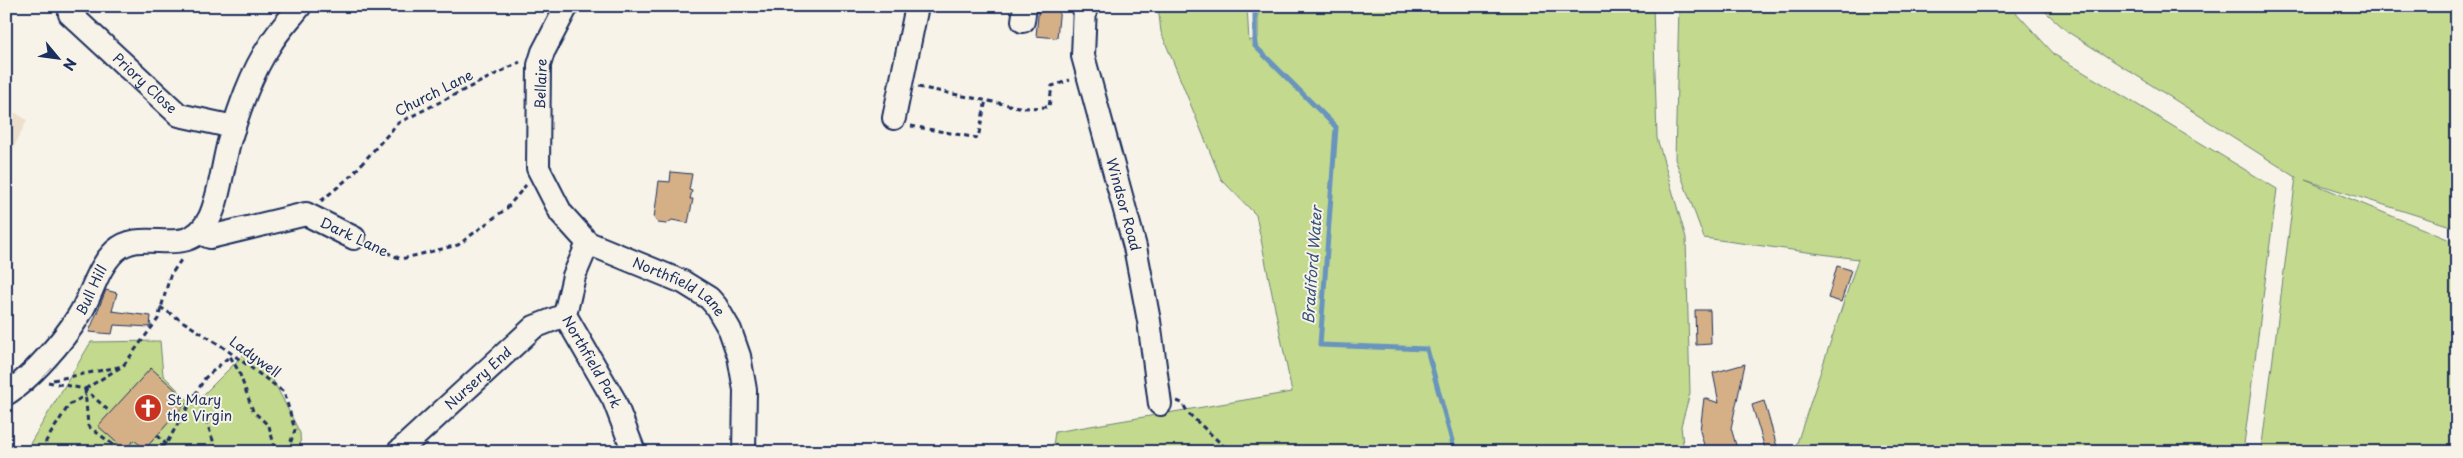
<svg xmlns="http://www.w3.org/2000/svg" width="2463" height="458" viewBox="0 0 2463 458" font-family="'Playpen Sans',sans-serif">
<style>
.built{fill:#eddfcb}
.green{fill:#c3d98e;stroke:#6f8476}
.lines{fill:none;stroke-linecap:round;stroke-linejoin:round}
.stream{stroke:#6894bd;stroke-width:5}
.building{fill:#d5b087;stroke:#1b2f5e}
.minor-casing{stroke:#1b2f5e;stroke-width:26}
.path{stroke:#1b2f5e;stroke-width:3;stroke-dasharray:5 4;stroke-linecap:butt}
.minor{stroke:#f7f3e8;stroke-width:22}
.labels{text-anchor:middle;stroke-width:4;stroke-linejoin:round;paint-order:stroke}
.street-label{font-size:14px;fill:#1b2f5e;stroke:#f7f3e8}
.poi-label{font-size:14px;fill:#1b2f5e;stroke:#f7f3e8;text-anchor:start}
.water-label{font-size:15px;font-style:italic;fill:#35517e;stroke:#f7f3e8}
</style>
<rect width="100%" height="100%" fill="#f7f3e8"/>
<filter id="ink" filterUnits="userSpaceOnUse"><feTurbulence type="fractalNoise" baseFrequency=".02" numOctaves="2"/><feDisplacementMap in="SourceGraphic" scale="10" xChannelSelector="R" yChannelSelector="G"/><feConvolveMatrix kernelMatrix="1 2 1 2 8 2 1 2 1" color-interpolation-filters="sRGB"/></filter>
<g filter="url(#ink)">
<path class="built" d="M 6,107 L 27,120 L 6,163 Z"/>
<g class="green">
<path d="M 1158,6 L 1247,6 L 1249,41 L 1258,38 L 1258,6 L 1653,6 L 1657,138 L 1686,238 L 1690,393 L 1681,426 L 1684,452 L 1052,452 L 1055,432 L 1292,392 L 1256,215 L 1221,179 L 1161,32 Z"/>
<path d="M 1679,6 L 2010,6 L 2055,55 L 2277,189 L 2243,452 L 1794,452 L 1858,259 L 1704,238 L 1675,159 Z"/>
<path d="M 2039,6 L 2457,6 L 2457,228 L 2305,180 L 2457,243 L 2457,452 L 2261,452 L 2296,177 L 2068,32 Z"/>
<path d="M 160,341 L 163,375 L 193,405 L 245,353 L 257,356 L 266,366 L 300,433 L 301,452 L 25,452 L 91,342 Z"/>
</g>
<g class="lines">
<path class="stream" d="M 1255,6 L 1255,46 L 1336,127 L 1320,345 L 1427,349 L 1455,452"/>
</g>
<g class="building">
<path d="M 1039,6 L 1060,6 L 1057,38 L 1036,36 Z"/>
<path d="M 671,172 L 692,174 L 689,190 L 692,191 L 690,199 L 693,199 L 688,223 L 672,220 L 666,224 L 658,223 L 654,218 L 659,181 L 670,182 Z"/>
<path d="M 1837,266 L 1851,270 L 1841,302 L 1828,298 Z"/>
<path d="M 106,290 L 117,293 L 112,311 L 151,316 L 150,327 L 114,325 L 112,334 L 89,332 Z"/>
<path d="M 1695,310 L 1710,310 L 1711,344 L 1696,345 Z"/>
<path d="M 1745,364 L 1731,428 L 1738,452 L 1706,452 L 1700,431 L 1704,398 L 1719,403 L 1713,373 Z"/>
<path d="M 151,368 L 178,392 L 176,394 L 186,403 L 145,449 L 134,440 L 125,450 L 98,426 Z"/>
<path d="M 1764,401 L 1778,450 L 1770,452 L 1766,452 L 1752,405 Z"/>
</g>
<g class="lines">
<g class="minor-casing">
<g id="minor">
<path id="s1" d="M 567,6 L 543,52 L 539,65 L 538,168 L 561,213 L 588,243 L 683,282 L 709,298 L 716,306 L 730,330 L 739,356 L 745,390 L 744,452"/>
<path id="s2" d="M 1085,6 L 1083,56 L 1135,247 L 1149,321 L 1160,404"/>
<path id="s3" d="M 70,14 L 179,115 L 234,127"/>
<path d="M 1023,21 L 1025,6"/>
<path d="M 894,118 L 917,6"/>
<path d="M 200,233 L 210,237 L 306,214 L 354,238"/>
<path id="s4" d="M 588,243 L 574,276 L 565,315 L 614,400 L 634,452"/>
<path id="s5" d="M 6,394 C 30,379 63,341 78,317 C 92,296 96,269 115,251 C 144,225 186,262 209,219 C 219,200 223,164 229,142 C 239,110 251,73 270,45 C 278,31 290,19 300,6"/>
<path id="s6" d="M 398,452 L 534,327 L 565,315"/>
</g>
</g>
<g class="path">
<path d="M 918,87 L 1024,108 L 1049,107 L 1052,86 L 1070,80"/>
<path d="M 911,126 L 978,138 L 986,100"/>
<path d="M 321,201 L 351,176 L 398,123 L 520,62"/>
<path d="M 370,245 L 401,259 L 458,245 L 507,208 L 526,185"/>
<path d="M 160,307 L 220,345 L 284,392 L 295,430 L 287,452"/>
<path d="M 53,380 L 123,366 L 158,319 L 170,276 L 181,260"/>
<path d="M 48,382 L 85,389 L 110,412"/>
<path d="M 85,389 L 88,426 L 123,452"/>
<path d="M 85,389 L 121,367"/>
<path d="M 197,394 L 217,452"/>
<path d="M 1177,401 L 1182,403 L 1189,414 L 1230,452"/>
<path d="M 157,435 L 166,444"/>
<path d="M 45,452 L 46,441 L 69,405 L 86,395"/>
<path d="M 153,452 L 166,444 L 205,378 L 230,356 L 239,372 L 253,411 L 269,426 L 276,452"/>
</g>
<use href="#minor" class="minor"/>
</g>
</g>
<defs>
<g id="church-disc" transform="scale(1.4375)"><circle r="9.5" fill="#c8321e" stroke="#f7f3e8"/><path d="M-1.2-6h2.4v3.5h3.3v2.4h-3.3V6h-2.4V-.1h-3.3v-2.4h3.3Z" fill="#fff"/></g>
</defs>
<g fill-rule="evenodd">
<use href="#church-disc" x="148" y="408"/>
</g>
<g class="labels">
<g class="street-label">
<text dy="5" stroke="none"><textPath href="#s3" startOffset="102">Priory Close</textPath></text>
<text transform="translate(541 84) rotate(-88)" y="5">Bellaire</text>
<text transform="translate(434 93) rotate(-27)" y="5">Church Lane</text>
<text dy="5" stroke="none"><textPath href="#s2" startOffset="204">Windsor Road</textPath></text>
<text transform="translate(354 237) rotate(25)" y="5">Dark Lane</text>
<text dy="5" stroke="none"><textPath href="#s5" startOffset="136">Bull Hill</textPath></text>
<text dy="5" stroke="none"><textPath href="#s1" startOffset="361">Northfield Lane</textPath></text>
<text transform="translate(255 357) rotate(36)" y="5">Ladywell</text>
<text dy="5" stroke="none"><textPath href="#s4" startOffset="130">Northfield Park</textPath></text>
<text dy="5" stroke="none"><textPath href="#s6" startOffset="109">Nursery End</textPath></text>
</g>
<g class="poi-label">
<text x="167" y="405">St Mary<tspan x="167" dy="16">the Virgin</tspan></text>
</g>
<g class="water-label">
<text transform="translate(1313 265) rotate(-86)" y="5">Bradiford Water</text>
</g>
</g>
<rect width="2463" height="458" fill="none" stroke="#f7f3e8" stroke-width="25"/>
<rect x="12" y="12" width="2438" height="433" fill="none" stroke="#1b2f5e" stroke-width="2" filter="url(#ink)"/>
<g transform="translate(58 58) rotate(119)" stroke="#f7f3e8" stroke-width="4" paint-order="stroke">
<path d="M0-4L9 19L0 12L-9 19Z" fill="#1b2f5e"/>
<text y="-8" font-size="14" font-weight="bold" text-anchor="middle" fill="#1b2f5e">N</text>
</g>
</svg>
